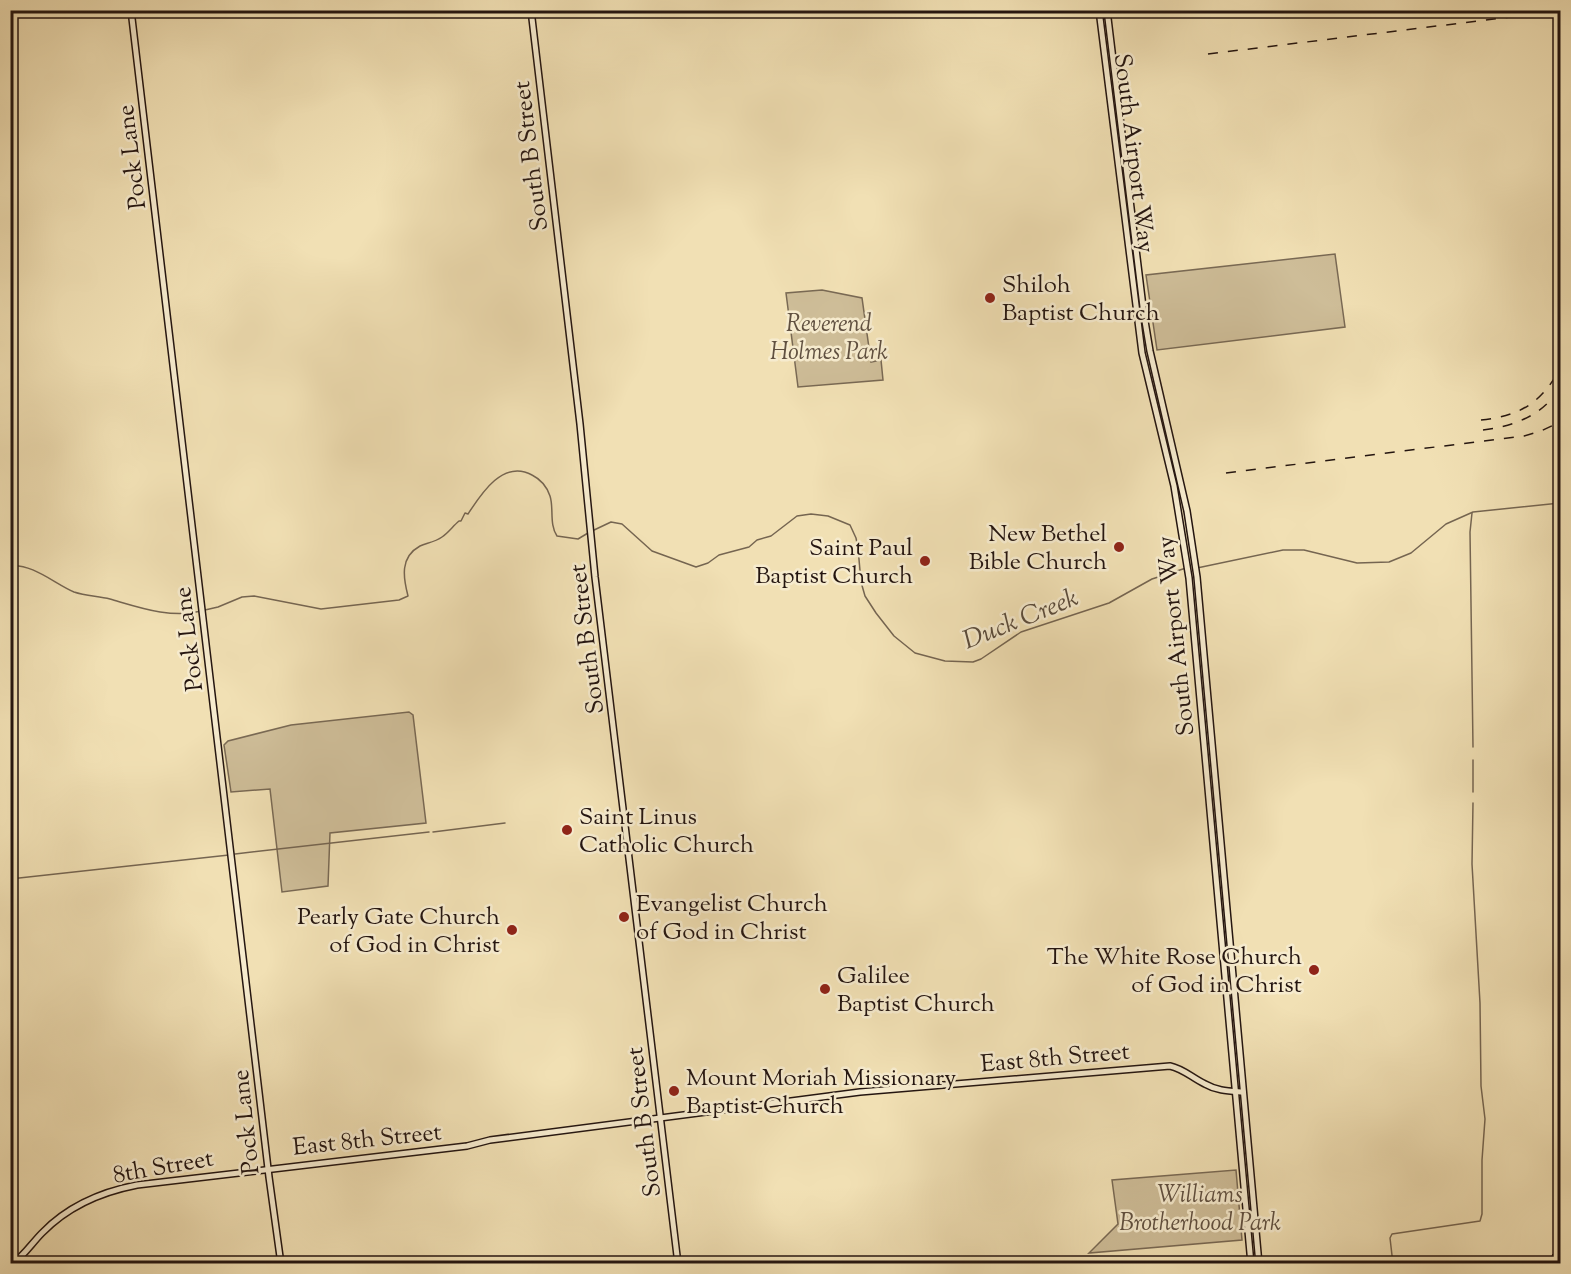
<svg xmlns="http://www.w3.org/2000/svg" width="1571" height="1274" viewBox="0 0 1571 1274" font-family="'Sorts Mill Goudy',serif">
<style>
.green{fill:#cebd98;stroke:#796954;stroke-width:1.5}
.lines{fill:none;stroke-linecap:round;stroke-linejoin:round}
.stream{stroke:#756551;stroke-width:1.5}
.secondary-casing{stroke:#241510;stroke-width:8}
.primary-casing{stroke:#241510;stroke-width:9}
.secondary{stroke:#f6ebce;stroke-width:5}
.primary{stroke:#f1e0b4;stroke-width:6}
.rail{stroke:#241510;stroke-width:1.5;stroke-dasharray:10 10;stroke-linecap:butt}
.poi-dot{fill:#8f2418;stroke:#f6ebce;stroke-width:2}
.labels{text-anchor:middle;stroke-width:5;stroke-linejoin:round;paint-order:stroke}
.street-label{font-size:24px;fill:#241510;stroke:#f6ebce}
.poi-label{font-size:24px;fill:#241510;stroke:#f6ebce;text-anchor:start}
.park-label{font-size:24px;font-style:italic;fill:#605040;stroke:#f6ebce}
.water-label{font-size:26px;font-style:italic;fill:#5a4b3b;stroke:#f6ebce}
</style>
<rect width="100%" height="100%" fill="#f1e0b4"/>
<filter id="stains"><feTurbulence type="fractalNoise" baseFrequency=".00333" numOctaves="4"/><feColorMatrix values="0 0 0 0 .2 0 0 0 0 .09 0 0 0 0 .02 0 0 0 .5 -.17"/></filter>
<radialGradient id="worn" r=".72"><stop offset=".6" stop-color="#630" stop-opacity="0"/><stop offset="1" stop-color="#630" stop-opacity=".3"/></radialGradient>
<g class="green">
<path d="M 1335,254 L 1345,327 L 1157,350 L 1146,275 Z"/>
<path d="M 822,290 L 862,298 L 871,362 L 881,360 L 883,380 L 798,387 L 786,293 Z"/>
<path d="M 409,712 L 413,715 L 426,823 L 330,833 L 328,886 L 282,892 L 270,789 L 231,792 L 224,745 L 228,741 L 291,725 Z"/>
<path d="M 1236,1170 L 1242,1240 L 1089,1253 L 1118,1224 L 1112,1180 Z"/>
</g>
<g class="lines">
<g class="stream">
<path d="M 1472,513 L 1470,532 L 1473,747"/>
<path d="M 592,531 L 611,522 L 622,524 L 652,551 L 696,567 L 708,563 L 719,555 L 749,547 L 757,540 L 771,536 L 797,516 L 811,514 L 828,516 L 850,525 L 856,538 L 858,548 L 861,582 L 865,596 L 876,613 L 894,636 L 915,653 L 945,661 L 973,662 L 981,659 L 1021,632 L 1109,603 L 1152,579 L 1186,568"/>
<path d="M 10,566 C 32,563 55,584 74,592 C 86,596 98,596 110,599 C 138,607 171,619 201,611"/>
<path d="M 1197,568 L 1283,550 L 1304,550 L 1357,563 L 1389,562 L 1411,553 L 1446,524 L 1473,512 L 1560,503"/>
<path d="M 205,610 L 218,607 L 242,597 L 254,596 L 321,609 L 399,600 L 408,596 C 403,577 400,557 420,546 C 427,543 435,542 442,537 C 448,533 453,526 459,521 L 461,521 L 465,513 L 468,514 C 481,494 503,459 532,475 C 540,479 547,487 550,496 C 554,508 549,524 557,536 L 578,539 L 588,533"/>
<path d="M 1473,760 L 1473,792"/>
<path d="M 433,832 L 505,823"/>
<path d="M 235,854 L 429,832"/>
<path d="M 10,879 L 229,855"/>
<path d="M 1393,1264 L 1390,1238 L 1392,1234 L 1480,1221 L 1482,1214 L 1482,1160 L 1485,1119 L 1481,1086 L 1480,1003 L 1472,864 L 1473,803"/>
</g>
<g class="secondary-casing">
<g id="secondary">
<path d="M 131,10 L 269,1177 L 281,1264"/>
<path d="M 531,10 L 580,424 L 595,577 L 678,1264"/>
<path d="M 1099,10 L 1142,353 L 1174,486 L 1189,578 L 1251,1264"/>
<path d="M 1107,10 L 1144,315 L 1150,351 L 1187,511 L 1197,577 L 1259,1264"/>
<path d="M 12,1264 C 24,1256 32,1243 42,1233 C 68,1206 101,1192 137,1185 L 467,1146 L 490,1140 L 860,1092 L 1170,1066 C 1184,1069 1192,1078 1205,1084 C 1217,1091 1230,1091 1243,1092"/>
</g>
</g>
<g class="primary-casing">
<path id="primary" d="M 10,1257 L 18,1264"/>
</g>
<use href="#secondary" class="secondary"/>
<use href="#primary" class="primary"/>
<g class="rail">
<path d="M 1208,54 L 1560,11"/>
<path d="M 1481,420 C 1520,416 1541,403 1560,369"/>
<path d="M 1483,430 C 1514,426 1542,416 1560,388"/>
<path d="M 1226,473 L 1524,436 L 1541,431 L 1560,422"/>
<path d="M 1551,1264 L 1560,1215"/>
</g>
</g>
<g class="poi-dot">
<circle cx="990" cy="298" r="6"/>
<circle cx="1119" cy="547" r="6"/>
<circle cx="925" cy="561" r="6"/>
<circle cx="567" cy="830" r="6"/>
<circle cx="624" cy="917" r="6"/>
<circle cx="512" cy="930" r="6"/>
<circle cx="1314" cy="970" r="6"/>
<circle cx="825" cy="989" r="6"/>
<circle cx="674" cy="1091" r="6"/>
</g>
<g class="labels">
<g class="street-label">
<text transform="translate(1135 153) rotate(83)" y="8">South Airport Way</text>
<text transform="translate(530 156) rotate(-97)" y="8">South B Street</text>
<text transform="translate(131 157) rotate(-97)" y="8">Pock Lane</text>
<text transform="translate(1175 636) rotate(-96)" y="8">South Airport Way</text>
<text transform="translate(188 639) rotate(-97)" y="8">Pock Lane</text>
<text transform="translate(586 639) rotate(-97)" y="8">South B Street</text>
<text transform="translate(1055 1057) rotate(-5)" y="8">East 8th Street</text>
<text transform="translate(245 1122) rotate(-96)" y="8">Pock Lane</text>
<text transform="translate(643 1122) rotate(-97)" y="8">South B Street</text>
<text transform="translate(367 1139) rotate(-6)" y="8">East 8th Street</text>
<text transform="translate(163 1166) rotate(-10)" y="8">8th Street</text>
</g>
<g class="poi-label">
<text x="1002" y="292">Shiloh<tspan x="1002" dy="28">Baptist Church</tspan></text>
<text x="1107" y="541" text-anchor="end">New Bethel<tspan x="1107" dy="28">Bible Church</tspan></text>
<text x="913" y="555" text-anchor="end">Saint Paul<tspan x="913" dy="28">Baptist Church</tspan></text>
<text x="579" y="824">Saint Linus<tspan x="579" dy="28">Catholic Church</tspan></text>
<text x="636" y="911">Evangelist Church<tspan x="636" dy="28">of God in Christ</tspan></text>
<text x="500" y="924" text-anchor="end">Pearly Gate Church<tspan x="500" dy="28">of God in Christ</tspan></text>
<text x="1302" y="964" text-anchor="end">The White Rose Church<tspan x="1302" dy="28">of God in Christ</tspan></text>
<text x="837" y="983">Galilee<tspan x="837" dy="28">Baptist Church</tspan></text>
<text x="686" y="1085">Mount Moriah Missionary<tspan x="686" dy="28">Baptist Church</tspan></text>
</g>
<g class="park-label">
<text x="829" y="331">Reverend<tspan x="829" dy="28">Holmes Park</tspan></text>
<text x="1200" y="1202">Williams<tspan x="1200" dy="28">Brotherhood Park</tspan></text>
</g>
<g class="water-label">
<text transform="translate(1020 618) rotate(-22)" y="9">Duck Creek</text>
</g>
</g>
<rect width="1571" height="1274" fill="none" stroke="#f1e0b4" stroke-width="36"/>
<rect x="12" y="12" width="1547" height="1250" fill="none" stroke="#241510" stroke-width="3"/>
<rect x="18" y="18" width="1535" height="1238" fill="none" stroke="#241510" stroke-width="1.5"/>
<rect width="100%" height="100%" filter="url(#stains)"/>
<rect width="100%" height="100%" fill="url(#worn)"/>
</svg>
